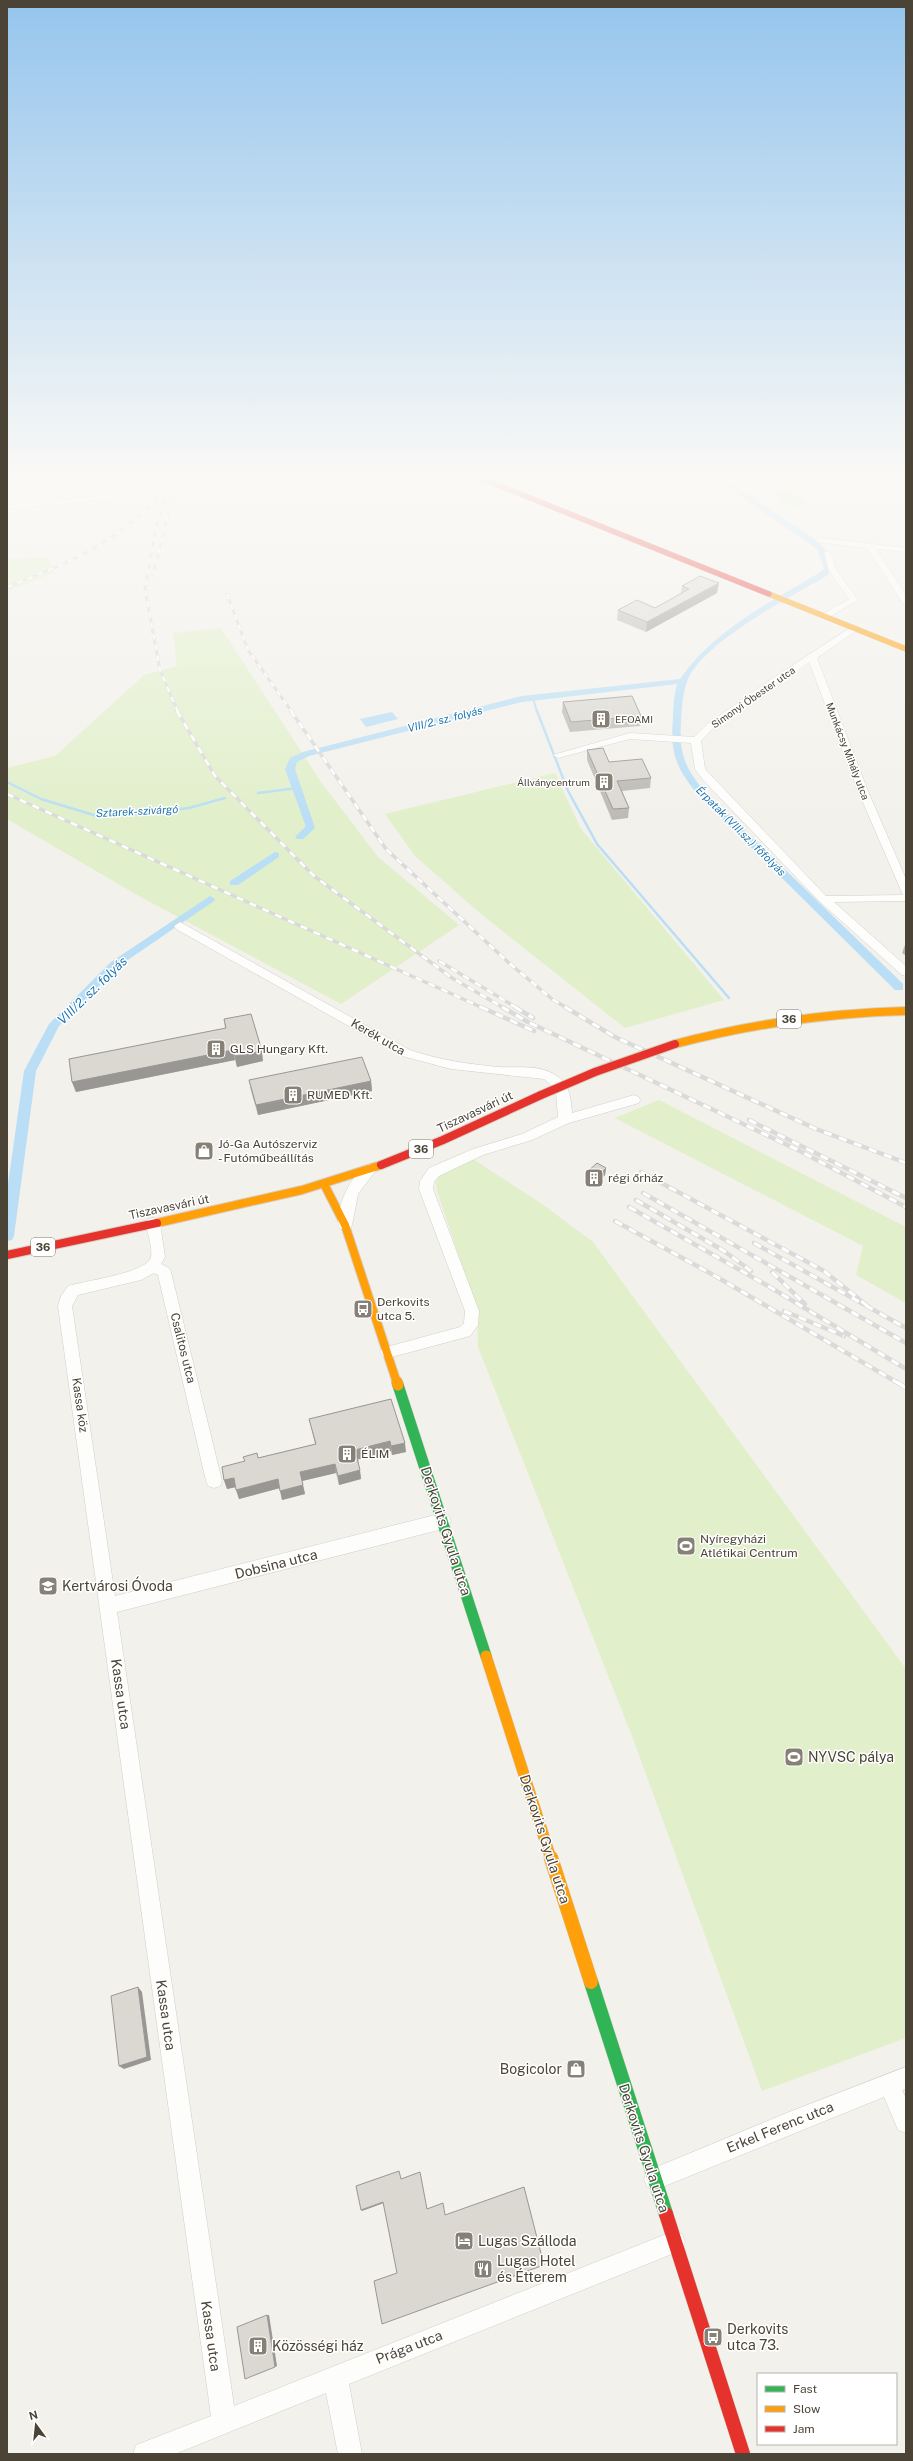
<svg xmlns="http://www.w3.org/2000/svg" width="913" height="2461" viewBox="0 0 913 2461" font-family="'Public Sans',sans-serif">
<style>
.green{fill:#e1efca}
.water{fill:#b9def5}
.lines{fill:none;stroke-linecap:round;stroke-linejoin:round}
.stream-far1{stroke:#b9def5;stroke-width:2}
.stream{stroke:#b9def5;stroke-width:2.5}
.canal{fill:#b9def5;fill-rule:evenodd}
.street-casing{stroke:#d1cfca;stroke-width:1}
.fast-far1-casing{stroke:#d5d0c4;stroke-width:12}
.fast-casing{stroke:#d5d0c4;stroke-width:15}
.slow-far3-casing{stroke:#d5d0c4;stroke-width:6}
.slow-far2-casing{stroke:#d5d0c4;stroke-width:10}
.slow-far1-casing{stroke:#d5d0c4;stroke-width:12}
.slow-casing{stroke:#d5d0c4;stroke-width:15}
.jam-far2-casing{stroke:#d5d0c4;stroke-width:6}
.jam-far1-casing{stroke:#d5d0c4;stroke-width:10}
.jam-casing{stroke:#d5d0c4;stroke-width:15}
.street{fill:#fdfdfc;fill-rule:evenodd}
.fast-far1{stroke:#30b455;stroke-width:11}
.fast{stroke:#30b455;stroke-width:14}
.slow-far3{stroke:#ff9f0a;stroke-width:5.5}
.slow-far2{stroke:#ff9f0a;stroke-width:8}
.slow-far1{stroke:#ff9f0a;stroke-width:11}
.slow{stroke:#ff9f0a;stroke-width:14}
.jam-far2{stroke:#e5322d;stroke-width:5.5}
.jam-far1{stroke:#e5322d;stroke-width:8}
.jam{stroke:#e5322d;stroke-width:14}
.rail-far3-casing{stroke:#dadad9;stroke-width:3}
.rail-far2-casing{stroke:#dadad9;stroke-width:3.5}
.rail-far1-casing{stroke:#dadad9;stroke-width:4.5}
.rail-casing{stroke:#dadad9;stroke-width:5}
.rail-far3{stroke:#fff;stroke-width:2;stroke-dasharray:5.5;stroke-linecap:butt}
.rail-far2{stroke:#fff;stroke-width:2.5;stroke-dasharray:7;stroke-linecap:butt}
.rail-far1{stroke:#fff;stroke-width:3;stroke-dasharray:8;stroke-linecap:butt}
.rail{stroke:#fff;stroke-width:3.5;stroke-dasharray:11;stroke-linecap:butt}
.jam-bridge-casing{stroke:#d8cdb8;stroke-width:10;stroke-linecap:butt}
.jam-bridge{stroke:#e5322d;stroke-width:8}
.wall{fill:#bcbab5}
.shaded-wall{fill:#999793}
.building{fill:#dbd8d2;stroke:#999793}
.labels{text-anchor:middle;stroke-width:3;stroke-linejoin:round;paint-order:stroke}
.far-street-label{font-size:10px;fill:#4b4336;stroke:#fff}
.far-poi-label{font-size:10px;fill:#4b4336;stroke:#fff;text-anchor:start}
.far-water-label{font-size:11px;font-style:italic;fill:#2078b3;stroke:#fff}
.shield{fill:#fff;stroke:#817b72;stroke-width:1}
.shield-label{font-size:11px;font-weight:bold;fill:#4b4336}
.street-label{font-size:12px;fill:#4b4336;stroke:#fff}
.poi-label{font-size:12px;fill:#4b4336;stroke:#fff;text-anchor:start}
.water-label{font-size:13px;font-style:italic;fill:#2078b3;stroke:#fff}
.near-street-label{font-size:14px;fill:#4b4336;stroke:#fff}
.near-poi-label{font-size:14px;fill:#4b4336;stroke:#fff;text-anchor:start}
</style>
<rect width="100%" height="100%" fill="#f3f1ec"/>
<g class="green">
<path d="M 251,477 L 288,477 L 290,481 L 254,485 Z"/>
<path d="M 520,477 L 547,477 L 565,485 L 549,492 L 517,479 Z"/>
<path d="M 757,477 L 780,477 L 790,487 L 769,490 Z"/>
<path d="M 792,489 L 809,505 L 789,508 L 772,491 Z"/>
<path d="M 48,557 L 54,573 L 7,591 L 7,559 Z"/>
<path d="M 221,628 L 321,782 L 378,857 L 459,925 L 341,1004 L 139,896 L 7,819 L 7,768 L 55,756 L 144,675 L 177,666 L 173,633 Z"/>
<path d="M 555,773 L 581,829 L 724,1000 L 625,1028 L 481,914 L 415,856 L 385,814 Z"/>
<path d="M 659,1100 L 906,1227 L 906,1303 L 856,1275 L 863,1246 L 615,1118 Z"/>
<path d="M 473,1159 L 542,1204 L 593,1242 L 906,1669 L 906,2038 L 762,2091 L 632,1736 L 478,1347 L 477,1310 L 437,1191 L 435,1178 Z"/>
</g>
<path class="water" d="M 392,712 L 398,719 L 366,727 L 360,719 Z"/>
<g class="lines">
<path class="stream-far1" d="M 533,698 L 537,712"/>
<g class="stream">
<path d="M 537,711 L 568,791 L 597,844 L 729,998"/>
<path d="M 7,782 L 41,799 L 97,816 L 141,814 L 189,808 L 225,798"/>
<path d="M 258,793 L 297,788"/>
</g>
<g class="canal">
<path d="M 713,477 L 721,477 L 812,537 L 824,548 L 832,568 L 828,575 C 792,596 704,642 688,679 C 683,691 682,706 681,720 C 679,753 684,767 705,792 L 903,984 L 903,990 L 895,990 L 699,796 C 676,768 670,754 673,718 C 673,706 674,695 677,684 L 522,702 L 309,756 L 297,762 L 295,769 L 315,828 L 303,839 L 297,839 L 295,837 L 305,827 L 305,824 L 285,769 L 290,758 L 303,752 L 522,696 L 680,679 C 715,629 771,602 822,571 L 824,568 L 817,549 Z"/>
<path d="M 275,852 L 279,853 L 279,857 L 238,885 L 230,885 L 230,881 Z"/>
<path d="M 210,896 L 215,899 L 214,901 L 119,966 L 59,1026 L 36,1071 L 14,1236 L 12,1240 L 7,1241 L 7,1191 L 24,1071 L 49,1024 L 111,962 Z"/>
</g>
<g class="street-casing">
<g id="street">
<path d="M 158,477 L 165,477 L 154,494 L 145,496 L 7,509 L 7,505 L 144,492 L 148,490 Z"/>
<path d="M 899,477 L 906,477 L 906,483 Z"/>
<path d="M 820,538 L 906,548 L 906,552 L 876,549 L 906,595 L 906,605 L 902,602 L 867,548 L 817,542 L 816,540 Z"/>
<path d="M 824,552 L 830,552 L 837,571 L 858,600 L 826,619 L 823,618 L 823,614 L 849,599 L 829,571 Z"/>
<path d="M 853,626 L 860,628 L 817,658 L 868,791 L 906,879 L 906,901 L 834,902 L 906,966 L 906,976 L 902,975 L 819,901 L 704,781 L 695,769 L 691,743 L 630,739 L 558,758 L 553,755 L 630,733 L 694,737 L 706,725 L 773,678 ZM 809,662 L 858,791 L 903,895 L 826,896 L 705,769 L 701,741 L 712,729 Z"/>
<path d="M 180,922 L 410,1050 C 439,1060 469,1064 498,1067 C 518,1068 542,1064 558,1077 C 570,1085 571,1100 572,1113 L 634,1095 L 639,1097 L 640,1100 L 639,1103 L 569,1123 L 532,1140 L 483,1155 L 439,1176 L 434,1182 L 433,1189 L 479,1311 L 478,1325 L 470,1336 L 388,1358 L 383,1356 L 380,1352 L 383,1348 L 460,1327 L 464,1323 L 465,1311 L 419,1189 L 420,1181 L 429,1168 L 473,1149 L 522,1134 L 558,1117 L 556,1093 L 553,1087 L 544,1079 L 451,1069 L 402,1056 L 176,929 L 174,926 Z"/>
<path d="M 370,1164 L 377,1169 L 358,1194 L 352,1225 L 350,1229 L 340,1229 C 332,1213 353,1169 370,1164 Z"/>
<path d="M 153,1218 L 158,1219 L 160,1223 L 165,1257 L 161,1264 L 169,1268 L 171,1272 L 222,1481 L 220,1486 L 214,1488 L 208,1486 L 206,1481 L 158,1275 L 154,1273 L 141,1280 L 78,1295 L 72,1306 L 115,1596 L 443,1513 L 449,1516 L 451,1521 L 449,1526 L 443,1529 L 117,1612 L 234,2406 L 674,2231 L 682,2234 L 685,2242 L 682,2250 L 349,2384 L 362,2454 L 338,2454 L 326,2393 L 175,2454 L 133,2454 L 136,2445 L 211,2416 L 58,1306 L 61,1296 L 68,1286 C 83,1281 148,1273 151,1257 C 153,1248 147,1232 146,1223 L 148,1219 Z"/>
<path d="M 906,2067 L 906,2089 L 902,2090 L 906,2098 L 906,2133 L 898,2130 L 884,2097 L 655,2190 L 647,2187 L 644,2179 L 647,2171 L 789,2112 Z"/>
</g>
</g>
<g class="fast-far1-casing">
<path id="fast-far1" d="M 398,1385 L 486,1656"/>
</g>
<g class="fast-casing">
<path id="fast" d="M 591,1982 L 666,2214"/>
</g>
<g class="slow-far3-casing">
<path id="slow-far3" d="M 769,594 L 906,649"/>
</g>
<g class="slow-far2-casing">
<g id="slow-far2">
<path d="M 675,1044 C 751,1024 827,1013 906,1011"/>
<path d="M 324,1184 L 345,1225 L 397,1383"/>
<path d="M 157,1223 L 302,1190 L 381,1165"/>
</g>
</g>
<g class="slow-far1-casing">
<g id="slow-far1">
<path d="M 397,1382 L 398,1385"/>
<path d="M 486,1656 L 551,1859"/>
</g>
</g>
<g class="slow-casing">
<path id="slow" d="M 551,1858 L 591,1982"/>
</g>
<g class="jam-far2-casing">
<path id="jam-far2" d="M 478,477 L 769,594"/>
</g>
<g class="jam-far1-casing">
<g id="jam-far1">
<path d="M 381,1165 L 443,1140 L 541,1095"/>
<path d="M 7,1255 L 157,1223"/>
</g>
</g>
<g class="jam-casing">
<path id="jam" d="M 666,2214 L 743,2454"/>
</g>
<use href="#street" class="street"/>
<use href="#fast-far1" class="fast-far1"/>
<use href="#fast" class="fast"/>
<use href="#slow-far3" class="slow-far3"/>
<use href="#slow-far2" class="slow-far2"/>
<use href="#slow-far1" class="slow-far1"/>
<use href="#slow" class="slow"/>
<use href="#jam-far2" class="jam-far2"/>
<use href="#jam-far1" class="jam-far1"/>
<use href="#jam" class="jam"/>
<g class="rail-far3-casing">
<g id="rail-far3">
<path d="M 153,575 L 171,503"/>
<path d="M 7,587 C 78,559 117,543 170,486"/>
<path d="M 227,594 L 248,650 L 292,712"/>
<path d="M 178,712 L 160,670 L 145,590 L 157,522 L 169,493 L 180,477"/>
</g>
</g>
<g class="rail-far2-casing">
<g id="rail-far2">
<path d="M 177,711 L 215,776 L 314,876 L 452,978 L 504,1008"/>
<path d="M 291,711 L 386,849 L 509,963 L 552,999 L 567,1008"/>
<path d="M 7,794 L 483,1008"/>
<path d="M 439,961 L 517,1008"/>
</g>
</g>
<g class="rail-far1-casing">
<g id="rail-far1">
<path d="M 481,1007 L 534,1031"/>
<path d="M 502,1007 L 528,1022 L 798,1150 L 906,1207"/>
<path d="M 515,1007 L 533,1018"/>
<path d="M 565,1007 L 615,1037 L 816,1129 L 906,1163"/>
<path d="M 749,1120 L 906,1198"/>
<path d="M 641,1172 L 824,1271 L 870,1308"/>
<path d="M 643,1193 L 906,1343"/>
<path d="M 636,1200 L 724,1251 L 751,1271"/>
<path d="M 629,1207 L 768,1286 L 906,1369"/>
<path d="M 615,1221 L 717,1277 L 898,1383"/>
<path d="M 754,1243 L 906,1328"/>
<path d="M 772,1272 L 805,1304"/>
<path d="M 784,1311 L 844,1336"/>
</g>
</g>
<g class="rail-casing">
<path id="rail" d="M 897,1382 L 906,1388"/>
</g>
<use href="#rail-far3" class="rail-far3"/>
<use href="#rail-far2" class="rail-far2"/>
<use href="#rail-far1" class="rail-far1"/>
<use href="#rail" class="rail"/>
<g class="jam-bridge-casing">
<path id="jam-bridge" d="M 541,1095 L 595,1072 L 675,1044"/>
</g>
<use href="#jam-bridge" class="jam-bridge"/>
</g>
<g class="wall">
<path d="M 682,586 L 717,593 L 646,632 L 617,620 L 618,610 L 655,608 L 681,593 Z"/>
<path d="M 563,702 L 641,716 L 640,726 L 570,732 L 562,712 Z"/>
<path d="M 587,750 L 609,762 L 651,778 L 650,788 L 622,791 L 629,808 L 628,818 L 612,820 L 587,760 Z"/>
<path d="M 906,942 L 906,956 L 902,953 Z"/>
<path d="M 224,1019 L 263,1061 L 237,1067 L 235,1060 L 76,1092 L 72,1082 L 225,1028 Z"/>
<path d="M 249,1080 L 371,1081 L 372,1091 L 258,1115 L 251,1091 Z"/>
<path d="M 606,1168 L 605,1175 L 595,1185 L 585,1180 L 586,1173 Z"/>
<path d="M 391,1399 L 406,1452 L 392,1455 L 391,1451 L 358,1459 L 361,1479 L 339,1485 L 336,1473 L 302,1481 L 305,1494 L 282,1500 L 280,1488 L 239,1499 L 236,1487 L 227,1489 L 224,1480 L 258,1458 L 315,1444 L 309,1419 Z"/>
</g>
<g class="shaded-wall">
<path d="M 719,583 L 717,593 L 646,632 L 647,622 Z"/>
<path d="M 233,1050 L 235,1060 L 76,1092 L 72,1082 Z"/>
<path d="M 262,1051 L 263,1061 L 237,1067 L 235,1056 Z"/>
<path d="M 371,1081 L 372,1091 L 258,1115 L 256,1105 Z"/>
<path d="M 606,1168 L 605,1175 L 595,1185 L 596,1179 Z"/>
<path d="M 390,1441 L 391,1451 L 356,1460 L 355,1450 Z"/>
<path d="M 405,1443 L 406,1452 L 392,1455 L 391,1446 Z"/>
<path d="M 335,1464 L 336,1473 L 302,1481 L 300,1472 Z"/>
<path d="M 360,1470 L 361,1479 L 339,1485 L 338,1476 Z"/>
<path d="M 234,1478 L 236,1487 L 227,1489 L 224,1480 Z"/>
<path d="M 278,1479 L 280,1488 L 239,1499 L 236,1490 Z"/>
<path d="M 303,1485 L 305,1494 L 282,1500 L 280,1491 Z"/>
<path d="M 138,1987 L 142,1992 L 151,2060 L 124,2069 L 119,2066 Z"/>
<path d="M 383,2202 L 384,2203 L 362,2211 L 361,2210 Z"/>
<path d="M 267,2315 L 269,2315 L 277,2366 L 275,2367 Z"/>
</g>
<g class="building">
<path d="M 700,576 L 719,583 L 647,622 L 618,610 L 637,600 L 655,608 L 689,589 L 682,586 Z"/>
<path d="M 632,696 L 641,716 L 571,722 L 563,702 Z"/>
<path d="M 603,748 L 609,762 L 642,759 L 651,778 L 617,781 L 629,808 L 613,809 L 587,750 Z"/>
<path d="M 251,1014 L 262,1051 L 235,1056 L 233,1050 L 72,1082 L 69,1059 L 226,1028 L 224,1019 Z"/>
<path d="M 362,1057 L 371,1081 L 256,1105 L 249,1080 Z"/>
<path d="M 597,1163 L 606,1168 L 596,1179 L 586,1173 Z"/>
<path d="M 391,1399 L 405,1443 L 391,1446 L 390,1441 L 355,1450 L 360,1470 L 338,1476 L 335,1464 L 300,1472 L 303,1485 L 280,1491 L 278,1479 L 236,1490 L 234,1478 L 224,1480 L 222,1467 L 245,1461 L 243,1457 L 257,1453 L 258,1458 L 316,1444 L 309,1419 Z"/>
<path d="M 138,1987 L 147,2057 L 119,2066 L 111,1996 Z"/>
<path d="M 399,2171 L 401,2179 L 420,2172 L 427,2209 L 443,2203 L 445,2215 L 524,2187 L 544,2265 L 382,2324 L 374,2281 L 397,2273 L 383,2202 L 361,2210 L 356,2186 Z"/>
<path d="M 267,2315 L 275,2367 L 245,2379 L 237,2327 Z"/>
</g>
<linearGradient id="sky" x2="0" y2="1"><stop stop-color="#95c5ed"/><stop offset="0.58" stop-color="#faf9f6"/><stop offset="1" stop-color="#faf9f6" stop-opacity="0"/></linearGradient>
<rect width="913" height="822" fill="url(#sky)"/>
<defs>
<g id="building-square" transform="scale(1)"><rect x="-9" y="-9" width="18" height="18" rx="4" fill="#868076" stroke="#fff"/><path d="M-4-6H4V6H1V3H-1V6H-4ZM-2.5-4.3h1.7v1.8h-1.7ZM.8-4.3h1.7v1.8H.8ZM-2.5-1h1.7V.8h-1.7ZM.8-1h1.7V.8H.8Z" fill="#fff"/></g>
<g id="shop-square" transform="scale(1)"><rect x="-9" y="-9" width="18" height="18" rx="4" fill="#868076" stroke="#fff"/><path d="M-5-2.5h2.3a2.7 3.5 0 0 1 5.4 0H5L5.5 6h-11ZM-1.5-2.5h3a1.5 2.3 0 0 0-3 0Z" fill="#fff"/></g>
<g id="bus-square" transform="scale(1)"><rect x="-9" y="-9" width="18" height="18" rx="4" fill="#868076" stroke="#fff"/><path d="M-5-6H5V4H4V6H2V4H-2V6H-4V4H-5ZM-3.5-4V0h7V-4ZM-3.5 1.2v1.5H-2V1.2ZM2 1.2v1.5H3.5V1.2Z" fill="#fff"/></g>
<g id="stadium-square" transform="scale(1)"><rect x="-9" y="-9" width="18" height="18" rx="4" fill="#868076" stroke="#fff"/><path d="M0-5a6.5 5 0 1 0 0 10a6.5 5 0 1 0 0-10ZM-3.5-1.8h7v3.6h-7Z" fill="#fff"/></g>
<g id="school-square" transform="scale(1)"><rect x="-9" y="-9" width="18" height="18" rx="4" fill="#868076" stroke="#fff"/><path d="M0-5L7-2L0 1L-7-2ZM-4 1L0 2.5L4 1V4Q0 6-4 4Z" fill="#fff"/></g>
<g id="hotel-square" transform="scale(1)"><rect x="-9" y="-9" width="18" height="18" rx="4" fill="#868076" stroke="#fff"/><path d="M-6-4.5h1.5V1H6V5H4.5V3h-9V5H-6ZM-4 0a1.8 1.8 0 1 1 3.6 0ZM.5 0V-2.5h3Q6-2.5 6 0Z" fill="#fff"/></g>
<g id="restaurant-square" transform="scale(1)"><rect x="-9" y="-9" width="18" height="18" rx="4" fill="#868076" stroke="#fff"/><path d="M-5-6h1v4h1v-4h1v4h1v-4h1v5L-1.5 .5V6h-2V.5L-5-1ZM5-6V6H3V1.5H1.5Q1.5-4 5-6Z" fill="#fff"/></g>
</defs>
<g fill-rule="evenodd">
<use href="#building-square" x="601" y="719"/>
<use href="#building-square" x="604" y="782"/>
<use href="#building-square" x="216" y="1049"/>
<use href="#building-square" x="293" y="1095"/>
<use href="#shop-square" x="204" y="1151"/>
<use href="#building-square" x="594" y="1178"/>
<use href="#bus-square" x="363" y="1309"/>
<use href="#building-square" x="347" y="1454"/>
<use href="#stadium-square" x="686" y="1546"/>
<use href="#school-square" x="48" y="1586"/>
<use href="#stadium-square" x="794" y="1757"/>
<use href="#shop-square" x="576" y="2069"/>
<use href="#hotel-square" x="464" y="2241"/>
<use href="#restaurant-square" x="483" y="2269"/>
<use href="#bus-square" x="713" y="2337"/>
<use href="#building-square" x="258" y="2346"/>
</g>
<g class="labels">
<g class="far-street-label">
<text transform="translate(753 697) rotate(-35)" y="4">Simonyi Óbester utca</text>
<text transform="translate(848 751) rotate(69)" y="4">Munkácsy Mihály utca</text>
</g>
<g class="far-poi-label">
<text x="615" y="723">EFOAMI</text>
<text x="590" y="786" text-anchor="end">Állványcentrum</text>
</g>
<g class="far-water-label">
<text transform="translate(445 719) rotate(-14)" y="4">VIII/2. sz. folyás</text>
<text transform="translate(137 811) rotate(-3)" y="4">Sztarek-szivárgó</text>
<text transform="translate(741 831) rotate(45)" y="4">Érpatak (VIII.sz.) főfolyás</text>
</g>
<g class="shield">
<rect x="777" y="1010" width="24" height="18" rx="3"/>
<rect x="409" y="1140" width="24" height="18" rx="3"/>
<rect x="31" y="1238" width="24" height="18" rx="3"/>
</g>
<g class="shield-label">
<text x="789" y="1023">36</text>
<text x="421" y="1153">36</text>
<text x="43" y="1251">36</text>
</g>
<g class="street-label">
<text transform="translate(378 1037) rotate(30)" y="4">Kerék utca</text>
<text transform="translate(475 1112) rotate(-25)" y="4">Tiszavasvári út</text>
<text transform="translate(169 1207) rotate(-12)" y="4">Tiszavasvári út</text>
<text transform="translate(183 1348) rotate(76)" y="4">Csalitos utca</text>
<text transform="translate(80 1405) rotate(82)" y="4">Kassa köz</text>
</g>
<g class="poi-label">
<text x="230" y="1053">GLS Hungary Kft.</text>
<text x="307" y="1099">RUMED Kft.</text>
<text x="218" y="1148">Jó-Ga Autószerviz<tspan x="218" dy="14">- Futóműbeállítás</tspan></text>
<text x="608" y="1182">régi őrház</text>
<text x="377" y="1306">Derkovits<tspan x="377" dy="14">utca 5.</tspan></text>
<text x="361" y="1458">ÉLIM</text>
<text x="700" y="1543">Nyíregyházi<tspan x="700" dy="14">Atlétikai Centrum</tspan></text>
</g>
<g class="water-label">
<text transform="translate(92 990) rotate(-44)" y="5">VIII/2. sz. folyás</text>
</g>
<g class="near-street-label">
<text transform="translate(446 1531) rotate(72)" y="5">Derkovits Gyula utca</text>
<text transform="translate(276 1564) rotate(-14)" y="5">Dobsina utca</text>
<text transform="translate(121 1694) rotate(82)" y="5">Kassa utca</text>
<text transform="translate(545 1839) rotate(72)" y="5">Derkovits Gyula utca</text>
<text transform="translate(166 2015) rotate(82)" y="5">Kassa utca</text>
<text transform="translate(780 2127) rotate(-22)" y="5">Erkel Ferenc utca</text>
<text transform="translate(644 2148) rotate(72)" y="5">Derkovits Gyula utca</text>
<text transform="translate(211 2336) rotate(82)" y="5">Kassa utca</text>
<text transform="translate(409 2347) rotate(-21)" y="5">Prága utca</text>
</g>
<g class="near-poi-label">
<text x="62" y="1591">Kertvárosi Óvoda</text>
<text x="808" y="1762">NYVSC pálya</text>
<text x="562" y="2074" text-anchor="end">Bogicolor</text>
<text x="478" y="2246">Lugas Szálloda</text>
<text x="497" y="2266">Lugas Hotel<tspan x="497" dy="16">és Étterem</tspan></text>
<text x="727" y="2334">Derkovits<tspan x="727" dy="16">utca 73.</tspan></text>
<text x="272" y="2351">Közösségi ház</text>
</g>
</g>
<rect width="913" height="2461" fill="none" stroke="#4b4336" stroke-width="16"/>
<rect x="757" y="2373" width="140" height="72" fill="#ffffff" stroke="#b7b4af"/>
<rect x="765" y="2386" width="20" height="6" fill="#30b455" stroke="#b7b4af"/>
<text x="793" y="2393" font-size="12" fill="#4b4336">Fast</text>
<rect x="765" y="2406" width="20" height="6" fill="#ff9f0a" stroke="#b7b4af"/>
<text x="793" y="2413" font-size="12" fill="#4b4336">Slow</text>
<rect x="765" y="2426" width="20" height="6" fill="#e5322d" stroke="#b7b4af"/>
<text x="793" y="2433" font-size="12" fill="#4b4336">Jam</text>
<g transform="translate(36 2425) rotate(345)" stroke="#ffffff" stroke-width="3" paint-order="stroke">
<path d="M0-3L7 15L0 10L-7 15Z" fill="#4b4336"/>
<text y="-6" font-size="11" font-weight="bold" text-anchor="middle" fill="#4b4336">N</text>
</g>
</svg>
